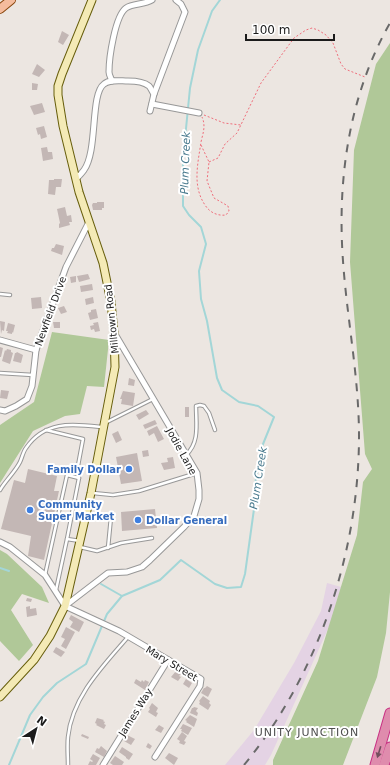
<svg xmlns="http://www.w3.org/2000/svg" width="390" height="765" viewBox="0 0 390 765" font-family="'DejaVu Sans',sans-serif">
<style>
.industrial{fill:#e4d3e4}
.forest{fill:#b0c898}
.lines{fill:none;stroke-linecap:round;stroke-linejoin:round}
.stream{stroke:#a3d6d7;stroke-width:2}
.building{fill:#c3b7b5}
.lane-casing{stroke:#989898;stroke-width:4.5}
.street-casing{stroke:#989898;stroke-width:7}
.secondary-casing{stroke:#675e0c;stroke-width:9}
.primary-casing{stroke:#87440a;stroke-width:10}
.highway-casing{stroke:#c82f83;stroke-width:11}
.path{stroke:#ef6e7b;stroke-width:1;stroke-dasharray:2 2;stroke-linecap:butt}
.lane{stroke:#fff;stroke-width:2.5}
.street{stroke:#fff;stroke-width:5}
.secondary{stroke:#f4eab6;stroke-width:7}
.primary{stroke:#f5bc9d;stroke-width:8}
.highway{stroke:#df8cad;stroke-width:9}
.rail{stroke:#696969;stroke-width:2;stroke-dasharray:8 8;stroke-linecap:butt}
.oneway{fill:#734e5d}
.shop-dot{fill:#3f7fe0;stroke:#fff;stroke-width:1.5}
.labels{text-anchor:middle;stroke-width:4;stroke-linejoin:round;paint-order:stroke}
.street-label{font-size:10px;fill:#1b1b1b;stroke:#fff}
.shop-label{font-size:10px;font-weight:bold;fill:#366cbe;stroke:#fff;text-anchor:start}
.water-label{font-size:11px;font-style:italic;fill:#46788c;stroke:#fff}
.neighbourhood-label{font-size:11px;letter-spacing:1px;fill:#4e4e4e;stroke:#fff}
</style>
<rect width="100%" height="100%" fill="#ece6e1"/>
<path class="industrial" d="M 327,583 L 341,587 L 332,620 L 271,755 L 265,765 L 225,765 L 254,730 L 294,663 L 321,611 Z"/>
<g class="forest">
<path d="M 390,43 L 390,592 L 386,633 L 377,677 L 343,765 L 273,765 L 273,760 L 318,661 L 357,535 L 363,482 L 372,469 L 365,454 L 350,262 L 354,150 L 376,64 Z"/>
<path d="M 52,332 L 109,340 L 104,387 L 87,386 L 80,414 L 65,416 L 33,431 L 0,483 L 0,425 L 34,402 Z"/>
<path d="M 0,550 L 7,554 L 42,587 L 49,603 L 22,594 L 11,610 L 33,645 L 19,661 L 0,641 Z"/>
</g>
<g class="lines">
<g class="stream">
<path d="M 0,568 L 9,571"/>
<path d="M 101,584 L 122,596"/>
<path d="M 9,765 L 30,715 L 43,697 L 57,683 L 86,664 L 107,614 L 122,596 L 160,580 L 181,560 L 215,584 L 227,588 L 241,587 L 245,574 L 254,509 L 255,485 L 261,449 L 274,417 L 258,406 L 239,402 L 222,390 L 217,378 L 207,321 L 201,299 L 199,271 L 206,244 L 201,227 L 189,215 L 183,206 L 183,159 L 190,88 L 198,50 L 212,11 L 220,0"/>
</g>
</g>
<g class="building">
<path d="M 62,31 L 69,35 L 63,45 L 58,42 Z"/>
<path d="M 37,64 L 45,70 L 39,77 L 32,74 Z"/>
<path d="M 32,83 L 38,84 L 37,90 L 32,90 Z"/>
<path d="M 42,103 L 45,112 L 34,115 L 30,106 Z"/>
<path d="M 44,126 L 47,137 L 41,139 L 40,134 L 38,135 L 36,128 Z"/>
<path d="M 47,147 L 48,152 L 52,152 L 53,159 L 43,161 L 41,148 Z"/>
<path d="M 54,179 L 62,179 L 61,187 L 56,187 L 55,195 L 48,194 L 49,180 L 54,180 Z"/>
<path d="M 97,202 L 104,202 L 104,208 L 102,208 L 102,210 L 93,210 L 92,205 L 93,203 L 97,203 Z"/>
<path d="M 65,207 L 67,216 L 71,215 L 72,222 L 69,222 L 70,225 L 59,228 L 59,224 L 60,223 L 57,209 Z"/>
<path d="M 56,244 L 64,246 L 62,255 L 51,251 L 52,248 L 54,248 Z"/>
<path d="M 88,274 L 90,279 L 79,282 L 77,276 Z"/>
<path d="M 76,276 L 76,282 L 71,283 L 70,277 Z"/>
<path d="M 92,284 L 93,290 L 81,292 L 80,286 Z"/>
<path d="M 41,297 L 42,308 L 32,309 L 31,298 Z"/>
<path d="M 93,297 L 94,303 L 86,305 L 85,299 Z"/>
<path d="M 64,306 L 67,312 L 61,314 L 58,308 Z"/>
<path d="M 96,309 L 98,318 L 90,320 L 88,313 L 91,312 L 91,310 Z"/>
<path d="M 0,321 L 5,322 L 4,331 L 2,330 L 1,334 Z"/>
<path d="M 53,322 L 60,322 L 60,328 L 54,328 Z"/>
<path d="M 98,322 L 100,331 L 95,332 L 94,329 L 91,330 L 90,326 L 94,325 L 93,323 Z"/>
<path d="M 8,323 L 15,325 L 13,333 L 12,332 L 12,334 L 7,333 L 8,331 L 6,331 Z"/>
<path d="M 0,347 L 3,348 L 1,357 L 0,357 Z"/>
<path d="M 7,349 L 11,350 L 11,352 L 13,353 L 10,364 L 2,361 L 5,350 L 6,351 Z"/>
<path d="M 17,352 L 23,355 L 21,363 L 13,361 L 15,353 L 16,353 Z"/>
<path d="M 129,378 L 135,380 L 134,386 L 128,385 Z"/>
<path d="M 1,390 L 9,391 L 7,399 L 0,398 Z"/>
<path d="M 123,391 L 135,393 L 133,406 L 121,404 L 122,399 L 120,399 Z"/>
<rect x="185" y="407" width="4" height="10"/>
<path d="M 146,410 L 149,414 L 139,420 L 136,415 Z"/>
<path d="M 155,420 L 157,424 L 145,429 L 143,425 Z"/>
<path d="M 157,426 L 164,439 L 158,442 L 154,433 L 149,436 L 147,431 Z"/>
<path d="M 118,431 L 122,440 L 116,443 L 112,434 Z"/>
<path d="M 148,450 L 149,456 L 143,457 L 142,451 Z"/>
<path d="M 137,453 L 142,481 L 121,484 L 116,457 Z"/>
<path d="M 173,457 L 175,468 L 164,470 L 161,463 L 168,462 L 167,458 Z"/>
<path d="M 28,469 L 57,476 L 54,491 L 59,491 L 44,560 L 28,556 L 31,536 L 1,529 L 14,480 L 25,483 Z"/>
<path d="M 155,509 L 157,528 L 122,531 L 121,512 Z"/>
<path d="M 27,598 L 32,599 L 31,602 L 26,601 Z"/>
<path d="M 30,606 L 30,609 L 36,608 L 37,615 L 27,617 L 26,607 Z"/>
<path d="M 71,615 L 84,622 L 79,632 L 70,627 L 73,622 L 69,619 Z"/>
<path d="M 66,627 L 75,632 L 66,649 L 61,646 L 65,639 L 61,637 Z"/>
<path d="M 56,647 L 65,652 L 61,657 L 53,652 Z"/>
<path d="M 176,671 L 181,674 L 179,676 L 181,677 L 178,681 L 171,677 Z"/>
<path d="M 136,679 L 141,682 L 142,680 L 144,682 L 145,680 L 149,682 L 145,690 L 134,683 Z"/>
<path d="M 186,679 L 192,683 L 189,688 L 183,684 Z"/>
<path d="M 207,686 L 212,689 L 208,697 L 201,693 L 204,688 L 205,688 Z"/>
<path d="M 203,696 L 210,701 L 209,703 L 211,705 L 208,710 L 199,704 L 200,702 L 199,701 Z"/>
<path d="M 152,703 L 158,708 L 156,712 L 158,713 L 156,717 L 148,712 L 150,709 L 149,708 Z"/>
<path d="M 194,707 L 198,708 L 196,711 L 198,713 L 197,716 L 190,713 L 192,708 L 193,708 Z"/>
<path d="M 190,715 L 197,719 L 194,727 L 186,722 L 187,721 L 185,720 Z"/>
<path d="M 97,718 L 104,720 L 103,721 L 105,722 L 104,724 L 106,725 L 104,729 L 96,725 L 97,724 L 95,723 Z"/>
<path d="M 183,724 L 192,728 L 188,735 L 181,731 L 182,729 L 180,729 Z"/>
<path d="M 159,725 L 164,728 L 161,733 L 155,730 Z"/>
<path d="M 182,732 L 187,736 L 184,741 L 186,742 L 184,745 L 179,743 L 180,741 L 177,739 Z"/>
<path d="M 82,734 L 89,737 L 88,739 L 81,736 Z"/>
<path d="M 127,735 L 135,739 L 131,745 L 124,741 Z"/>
<path d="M 148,743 L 152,746 L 150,749 L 146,747 Z"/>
<path d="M 101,746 L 107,751 L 104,757 L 95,752 L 97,748 L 99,749 Z"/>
<path d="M 122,747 L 133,754 L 129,760 L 126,758 L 126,757 L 119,752 Z"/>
<path d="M 169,753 L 178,758 L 174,765 L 165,758 Z"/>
<path d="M 93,754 L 100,758 L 96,765 L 88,765 L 90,761 L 92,762 L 93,761 L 90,759 Z"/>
<path d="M 115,756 L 124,762 L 122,765 L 113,765 L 110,763 Z"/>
</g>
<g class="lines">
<g class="lane-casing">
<g id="lane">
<path d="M 0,294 L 10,295"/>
<path d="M 0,373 L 33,375"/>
<path d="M 105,423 L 153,399"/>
<path d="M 46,430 L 83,439 L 77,471 L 79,478 L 67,539 L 56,590"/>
<path d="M 186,455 C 200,442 196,424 196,406 L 200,405 L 204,406 L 209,413 L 215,430"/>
<path d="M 0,490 C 6,480 15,472 20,462 C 22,458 23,452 26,448 C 45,420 73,424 102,427"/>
<path d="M 93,493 L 113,495 L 139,491 L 197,473"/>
<path d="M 67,539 L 80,541"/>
<path d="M 80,547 L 97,551 L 121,543 L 152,538"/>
<path d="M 108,548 L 111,517"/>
<path d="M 45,575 L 67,475 L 79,478"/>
<path d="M 68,765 C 68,756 67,746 68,737 C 72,697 103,666 128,637"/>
</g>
</g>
<g class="street-casing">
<g id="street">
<path d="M 112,81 C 111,78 109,75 109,72 C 109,58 115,16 126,8 C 133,3 144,5 152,0"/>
<path d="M 152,104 L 199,113"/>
<path d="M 150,111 L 154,94 L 185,12 L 181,4 L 176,0"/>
<path d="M 76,179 C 79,176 82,173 84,170 C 98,151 90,94 104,84 C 110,79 120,81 128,81 C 134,81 144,82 149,86 C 151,88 152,92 154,94"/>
<path d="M 0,340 L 36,350"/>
<path d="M 0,410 L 5,411 L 16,406 L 27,399 L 32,386 L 36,350 L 66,267 L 89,222"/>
<path d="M 0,542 L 10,547 L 45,575 L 65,606 L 119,631 L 201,679 L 200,686 L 155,757"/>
<path d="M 65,606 L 108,573 L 127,572 L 142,567 L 150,560 L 184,527 L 194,516 L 199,499 L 199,490 L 197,473 L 115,334"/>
<path d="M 103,765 L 168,660"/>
</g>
</g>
<g class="secondary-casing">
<path id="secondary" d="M 0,697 L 34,660 L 50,636 L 65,606 L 91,493 L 115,367 L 114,333 L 111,302 L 103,263 L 79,192 L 63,126 L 58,95 L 58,86 L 62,74 L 92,0"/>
</g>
<g class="primary-casing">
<path id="primary" d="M 0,9 L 11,0"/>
</g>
<g class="highway-casing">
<g id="highway">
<path d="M 375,765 L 390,713"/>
<path d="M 384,765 L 390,747"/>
</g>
</g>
<g class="path">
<path d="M 204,115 L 224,123 L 241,125"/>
<path d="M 201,145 L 209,162 L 207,181 L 214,198 L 228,206 L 229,211 L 226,215 C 218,216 210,213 205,205 C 192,186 198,163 201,142 C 203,133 206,126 202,117"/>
<path d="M 209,162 L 218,158 L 225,144 L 237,133 L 261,83 L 294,38 L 306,30 L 312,28 L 318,30 L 326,35 L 333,43 L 341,64 L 345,69 L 365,77"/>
</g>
<use href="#lane" class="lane"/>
<use href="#street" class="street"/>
<use href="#secondary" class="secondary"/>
<use href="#primary" class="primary"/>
<use href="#highway" class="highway"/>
<path class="rail" d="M 244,765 C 318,675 359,553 359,436 C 359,377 347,319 343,261 C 337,179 349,95 390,23"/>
</g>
<defs><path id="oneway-solid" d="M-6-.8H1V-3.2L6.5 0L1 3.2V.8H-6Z"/></defs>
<use class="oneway" href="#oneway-solid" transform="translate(379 752) rotate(107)"/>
<g class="shop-dot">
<circle cx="129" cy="469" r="4"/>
<circle cx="30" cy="510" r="4"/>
<circle cx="138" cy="520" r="4"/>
</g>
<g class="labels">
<g class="street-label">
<text transform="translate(50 311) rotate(-70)" y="4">Newfield Drive</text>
<text transform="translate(111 319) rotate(-96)" y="4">Milltown Road</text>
<text transform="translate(182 451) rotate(61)" y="4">Jodie Lane</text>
<text transform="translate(172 663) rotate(31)" y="4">Mary Street</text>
<text transform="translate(135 712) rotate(-58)" y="4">James Way</text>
</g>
<g class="shop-label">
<text x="121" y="473" text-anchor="end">Family Dollar</text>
<text x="38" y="508">Community<tspan x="38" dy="12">Super Market</tspan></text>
<text x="146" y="524">Dollar General</text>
</g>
<g class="water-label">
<text transform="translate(185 163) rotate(-88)" y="4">Plum Creek</text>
<text transform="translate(258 478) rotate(-81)" y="4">Plum Creek</text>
</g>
<g class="neighbourhood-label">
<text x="307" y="736">UNITY JUNCTION</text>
</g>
</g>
<g transform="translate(36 729) rotate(36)" stroke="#ffffff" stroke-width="3" paint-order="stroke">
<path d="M0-3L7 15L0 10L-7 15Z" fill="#1b1b1b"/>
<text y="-6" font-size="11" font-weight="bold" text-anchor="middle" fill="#1b1b1b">N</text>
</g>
<path d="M246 34v6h88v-6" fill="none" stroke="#1b1b1b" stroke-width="2"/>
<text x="252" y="34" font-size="12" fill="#1b1b1b" stroke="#ffffff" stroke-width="3" paint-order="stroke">100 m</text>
</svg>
